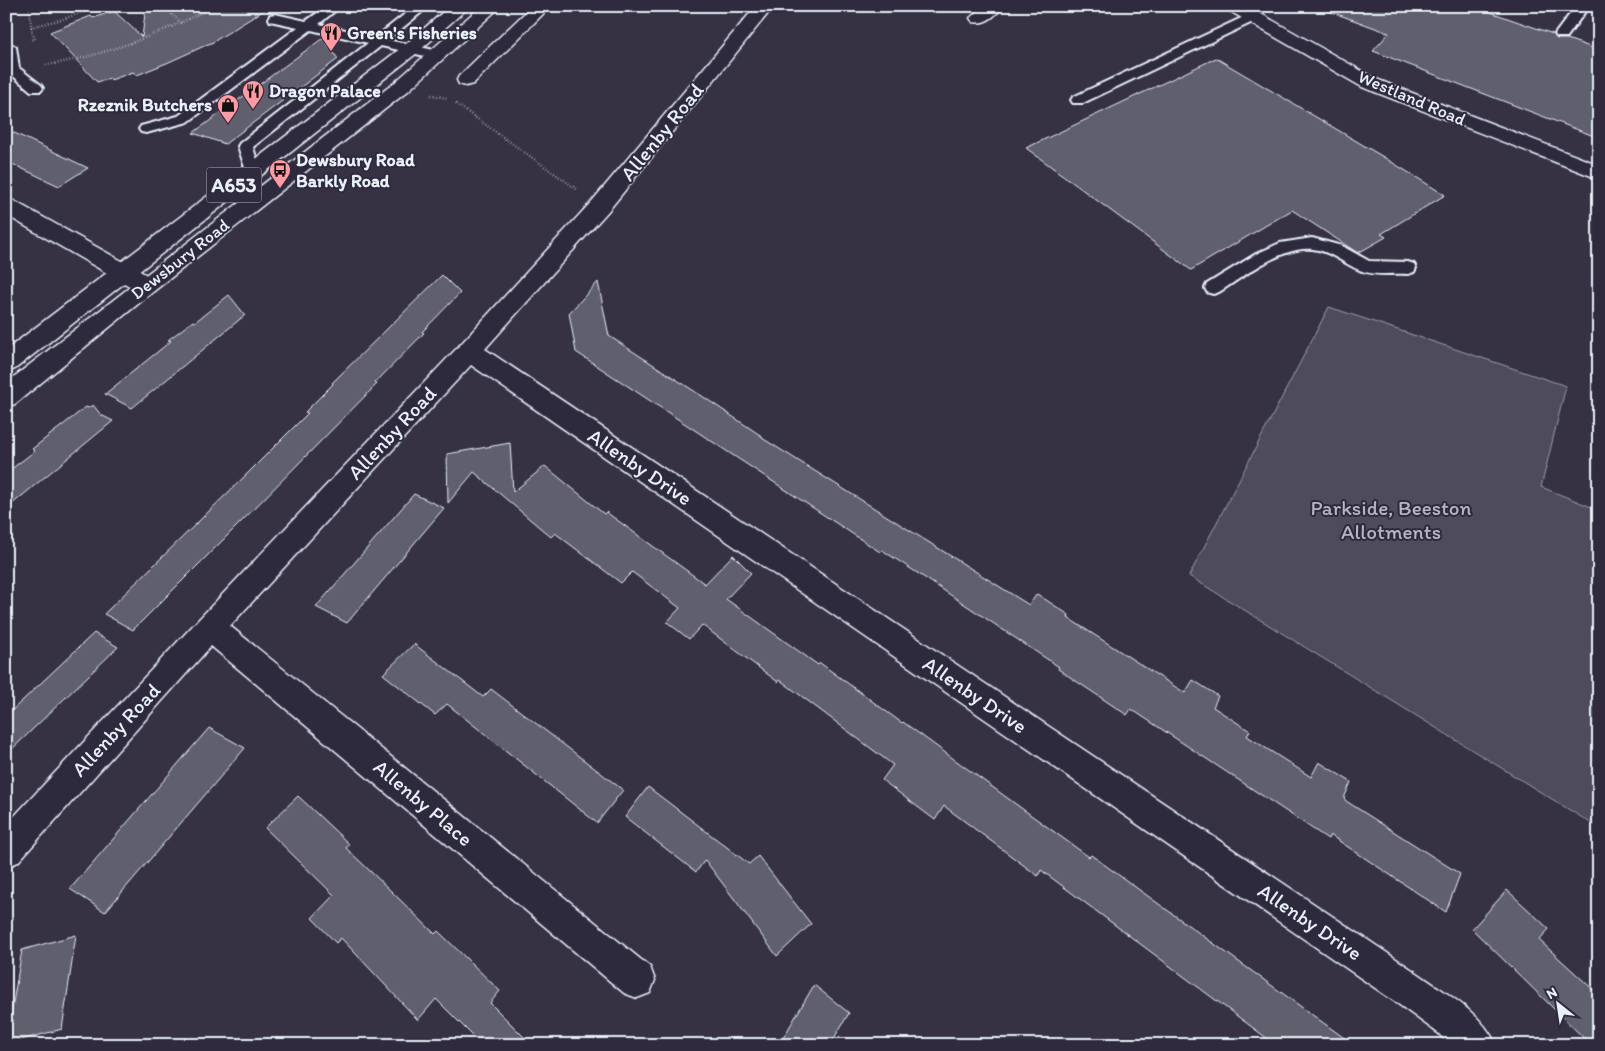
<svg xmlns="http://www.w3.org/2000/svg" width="1605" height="1051" viewBox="0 0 1605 1051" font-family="Itim,sans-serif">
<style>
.green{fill:#4d4b5c;stroke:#9a9eaa}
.building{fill:#605e6e;stroke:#e8f1f8}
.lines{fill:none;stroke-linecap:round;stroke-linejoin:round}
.lane-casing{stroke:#e8f1f8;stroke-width:4}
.street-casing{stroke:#e8f1f8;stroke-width:3}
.secondary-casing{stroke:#e8f1f8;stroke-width:3}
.primary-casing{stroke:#e8f1f8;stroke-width:3}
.path{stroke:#e8f1f8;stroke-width:2.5;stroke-dasharray:0.5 2.5;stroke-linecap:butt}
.lane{fill:#2f2a3d;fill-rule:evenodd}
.street{fill:#2f2a3d;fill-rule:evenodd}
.secondary{fill:#2f2a3d;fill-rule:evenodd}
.primary{fill:#2f2a3d;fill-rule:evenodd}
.labels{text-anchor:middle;stroke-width:4;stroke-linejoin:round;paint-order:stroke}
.far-poi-label{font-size:18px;font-weight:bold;fill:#e8f1f8;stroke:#2f2a3d;text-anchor:start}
.far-street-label{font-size:18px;fill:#e8f1f8;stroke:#2f2a3d}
.shield{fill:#2f2a3d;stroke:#b0b5c0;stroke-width:1}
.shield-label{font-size:20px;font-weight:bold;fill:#e8f1f8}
.street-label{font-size:21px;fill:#e8f1f8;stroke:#2f2a3d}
.park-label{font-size:21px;fill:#b2b7c1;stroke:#2f2a3d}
</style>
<rect width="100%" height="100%" fill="#363244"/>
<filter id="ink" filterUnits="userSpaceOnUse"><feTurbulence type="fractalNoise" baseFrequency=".02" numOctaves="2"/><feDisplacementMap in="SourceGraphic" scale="10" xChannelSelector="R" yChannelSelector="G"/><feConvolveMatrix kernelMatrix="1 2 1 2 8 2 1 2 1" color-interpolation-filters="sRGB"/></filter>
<g filter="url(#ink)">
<path class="green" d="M 1329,307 L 1566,386 L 1541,487 L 1599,510 L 1599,828 L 1189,576 Z"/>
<g class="building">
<path d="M 146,6 L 271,6 L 213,42 L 169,62 L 137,75 L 133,72 L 111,80 L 110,78 L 97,82 L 50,32 L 91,16 L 93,18 L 114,11 L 142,37 Z"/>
<path d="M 1327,6 L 1473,6 L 1553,34 L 1557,39 L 1567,39 L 1599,50 L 1599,138 L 1373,51 L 1389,33 L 1326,10 Z"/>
<path d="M 323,38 L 338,59 L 225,144 L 193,133 Z"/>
<path d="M 1216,58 L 1385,158 L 1445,195 L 1381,234 L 1386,237 L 1358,253 L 1292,210 L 1191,270 L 1026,148 Z"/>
<path d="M 6,129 L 88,168 L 59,186 L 6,161 Z"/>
<path d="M 442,275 L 460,293 L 422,332 L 424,333 L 375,383 L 377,384 L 235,528 L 133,630 L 104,614 L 248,473 L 308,413 L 305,412 L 333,384 L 332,383 Z"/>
<path d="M 598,282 L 609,336 L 705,398 L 763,437 L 762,438 L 1029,605 L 1037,594 L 1069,615 L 1068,618 L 1185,693 L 1193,680 L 1218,696 L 1213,707 L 1250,731 L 1247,736 L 1311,777 L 1319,762 L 1351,782 L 1344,798 L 1346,801 L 1460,874 L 1446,912 L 1330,835 L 1328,839 L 1131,709 L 1127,715 L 1058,669 L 1059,667 L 928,580 L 882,550 L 880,552 L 576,352 L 569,313 Z"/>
<path d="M 229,295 L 245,315 L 132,408 L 105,394 L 171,341 L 168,340 L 193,321 L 195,322 Z"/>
<path d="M 93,405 L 101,415 L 113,421 L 6,509 L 6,473 L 35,451 L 32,449 L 86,407 L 88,408 Z"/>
<path d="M 510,443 L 513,492 L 545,466 L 604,514 L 606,512 L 705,584 L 733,555 L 751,573 L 726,599 L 818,665 L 820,663 L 902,723 L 903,722 L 1028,813 L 1089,857 L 1091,855 L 1354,1045 L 1276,1045 L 1041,870 L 1038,876 L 944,806 L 935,820 L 882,780 L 893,765 L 780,680 L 778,682 L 702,625 L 689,639 L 667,622 L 680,608 L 632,572 L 621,583 L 555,533 L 551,537 L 474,472 L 448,503 L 447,454 Z"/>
<path d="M 414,494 L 444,508 L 347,623 L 316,607 Z"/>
<path d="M 94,633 L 118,647 L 6,755 L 6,716 Z"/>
<path d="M 414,644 L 483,697 L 491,689 L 623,790 L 597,823 L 447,704 L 435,715 L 383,674 Z"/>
<path d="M 209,728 L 245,748 L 105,912 L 70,889 Z"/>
<path d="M 648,787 L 749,864 L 758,856 L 811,924 L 777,956 L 705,860 L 696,872 L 625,817 Z"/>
<path d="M 298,796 L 349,844 L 346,848 L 391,891 L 435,934 L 438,931 L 500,991 L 490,1003 L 532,1045 L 482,1045 L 436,999 L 418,1020 L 341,938 L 336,943 L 312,918 L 334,895 L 265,828 Z"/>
<path d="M 1507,890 L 1549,929 L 1539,940 L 1599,995 L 1599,1045 L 1591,1045 L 1472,929 Z"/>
<path d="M 76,935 L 62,1029 L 6,1044 L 22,950 Z"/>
<path d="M 814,985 L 849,1013 L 830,1045 L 779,1045 Z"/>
</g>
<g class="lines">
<g class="lane-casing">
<g id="lane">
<path d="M 327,6 L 341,6 L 319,24 L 376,37 L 415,6 L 429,6 L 388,40 L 443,52 L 445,55 L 438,59 L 381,46 L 253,147 L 260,171 L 258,174 L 248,174 L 246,171 L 238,146 L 240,143 L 368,43 L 311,30 L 188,122 L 146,133 L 141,132 L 139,129 L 141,126 L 178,116 L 298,27 L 270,21 L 269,18 L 270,15 L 275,14 L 306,21 Z"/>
<path d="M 1576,6 L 1589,6 L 1567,37 L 1557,37 L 1555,34 Z"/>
<path d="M 1252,13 L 1257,14 L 1258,17 L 1257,20 L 1083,103 L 1073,103 L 1071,100 L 1073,97 Z"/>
<path d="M 9,43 L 16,47 L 19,68 L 41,85 L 43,88 L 41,91 L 31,91 L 6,70 L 6,44 Z"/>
<path d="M 1312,238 L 1342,246 L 1369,261 L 1408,262 L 1414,264 L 1416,268 L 1414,272 L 1408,274 C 1394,273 1375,276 1362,271 C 1345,265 1331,251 1313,249 C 1283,245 1243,277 1219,292 L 1213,294 L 1207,292 L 1205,288 L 1207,284 L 1256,254 L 1280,243 Z"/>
</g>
</g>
<g class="street-casing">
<g id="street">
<path d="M 532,6 L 551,6 L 473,84 L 466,86 L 459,84 L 457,80 L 459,76 Z"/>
<path d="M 756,6 L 774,6 L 609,210 L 485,349 L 1420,975 C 1447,994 1483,1014 1496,1045 L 1450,1045 L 1438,1033 L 1394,1001 L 471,365 L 230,626 L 650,967 L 655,980 L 650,993 L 637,998 L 624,993 L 211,646 L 18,862 L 6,867 L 6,825 L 200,618 L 460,345 L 593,200 Z"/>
<path d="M 983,6 L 1003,6 C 996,16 985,25 973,22 L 970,18 Z"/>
<path d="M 1225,6 L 1247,6 L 1376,79 L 1599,165 L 1599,179 L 1362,87 L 1228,10 Z"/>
</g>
</g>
<g class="secondary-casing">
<path id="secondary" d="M 6,199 L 14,201 L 154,279 L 157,285 L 154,291 L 146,293 L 138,291 L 6,215 Z"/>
</g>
<g class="primary-casing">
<g id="primary">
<path d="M 450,6 L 470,6 L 417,53 L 15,369 L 6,372 L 6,350 L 405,45 Z"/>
<path d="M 481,6 L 501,6 L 408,91 L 154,291 L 15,404 L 6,407 L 6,383 L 394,83 Z"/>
</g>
</g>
<g class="path">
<path d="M 29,6 L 32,32 L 35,39 L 32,40"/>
<path d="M 163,6 L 181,23"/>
<path d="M 234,6 L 252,11"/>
<path d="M 31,27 L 63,19 L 100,6"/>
<path d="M 46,65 C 106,56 161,33 215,6"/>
<path d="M 431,95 L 447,98"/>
<path d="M 456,104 L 578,190"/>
</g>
<use href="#lane" class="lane"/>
<use href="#street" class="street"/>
<use href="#secondary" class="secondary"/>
<use href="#primary" class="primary"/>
</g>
</g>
<defs>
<g id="restaurant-pin" transform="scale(1.125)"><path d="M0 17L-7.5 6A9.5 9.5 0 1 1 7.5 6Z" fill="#ff9aa2" stroke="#2f2a3d"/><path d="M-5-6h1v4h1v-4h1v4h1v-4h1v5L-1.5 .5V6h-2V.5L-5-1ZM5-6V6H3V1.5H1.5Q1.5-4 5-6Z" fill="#111"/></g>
<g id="shop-pin" transform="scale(1.125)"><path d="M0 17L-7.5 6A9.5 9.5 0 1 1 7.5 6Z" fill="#ff9aa2" stroke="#2f2a3d"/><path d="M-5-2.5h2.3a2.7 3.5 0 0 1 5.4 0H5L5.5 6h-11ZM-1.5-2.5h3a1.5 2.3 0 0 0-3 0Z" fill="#111"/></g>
<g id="bus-pin" transform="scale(1.125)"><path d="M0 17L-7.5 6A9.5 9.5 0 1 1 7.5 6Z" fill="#ff9aa2" stroke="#2f2a3d"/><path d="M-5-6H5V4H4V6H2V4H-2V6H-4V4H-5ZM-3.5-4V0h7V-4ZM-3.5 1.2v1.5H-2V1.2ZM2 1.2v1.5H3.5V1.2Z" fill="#111"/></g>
</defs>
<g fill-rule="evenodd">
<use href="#restaurant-pin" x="331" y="33"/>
<use href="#restaurant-pin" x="253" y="91"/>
<use href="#shop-pin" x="228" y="105"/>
<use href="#bus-pin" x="280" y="170"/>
</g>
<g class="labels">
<g class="far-poi-label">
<text x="347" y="39">Green's Fisheries</text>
<text x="269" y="97">Dragon Palace</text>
<text x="212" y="111" text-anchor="end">Rzeznik Butchers</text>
<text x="296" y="166">Dewsbury Road<tspan x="296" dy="21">Barkly Road</tspan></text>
</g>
<g class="far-street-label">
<text transform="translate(1412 98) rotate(23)" y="6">Westland Road</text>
<text transform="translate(180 259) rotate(-38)" y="6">Dewsbury Road</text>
</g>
<rect class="shield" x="206.5" y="167.5" width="55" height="35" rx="4"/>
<g class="shield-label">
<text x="234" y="192">A653</text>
</g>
<g class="street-label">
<text transform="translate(662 132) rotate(-51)" y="7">Allenby Road</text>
<text transform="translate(392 433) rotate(-47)" y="7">Allenby Road</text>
<text transform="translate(640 467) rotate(34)" y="7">Allenby Drive</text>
<text transform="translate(975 695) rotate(34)" y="7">Allenby Drive</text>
<text transform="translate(116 730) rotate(-47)" y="7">Allenby Road</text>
<text transform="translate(423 803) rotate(40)" y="7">Allenby Place</text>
<text transform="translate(1310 922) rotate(34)" y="7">Allenby Drive</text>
</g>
<g class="park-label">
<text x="1391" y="515">Parkside, Beeston<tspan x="1391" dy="24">Allotments</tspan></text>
</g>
</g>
<rect width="1605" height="1051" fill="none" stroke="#2f2a3d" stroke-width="25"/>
<rect x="12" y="12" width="1580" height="1026" fill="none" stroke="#e8f1f8" stroke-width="2" filter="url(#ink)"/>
<g transform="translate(1558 1004) rotate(330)" stroke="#2f2a3d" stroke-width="4" paint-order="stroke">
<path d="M0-4L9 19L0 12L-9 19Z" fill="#e8f1f8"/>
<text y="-8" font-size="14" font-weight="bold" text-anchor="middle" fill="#e8f1f8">N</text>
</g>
</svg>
